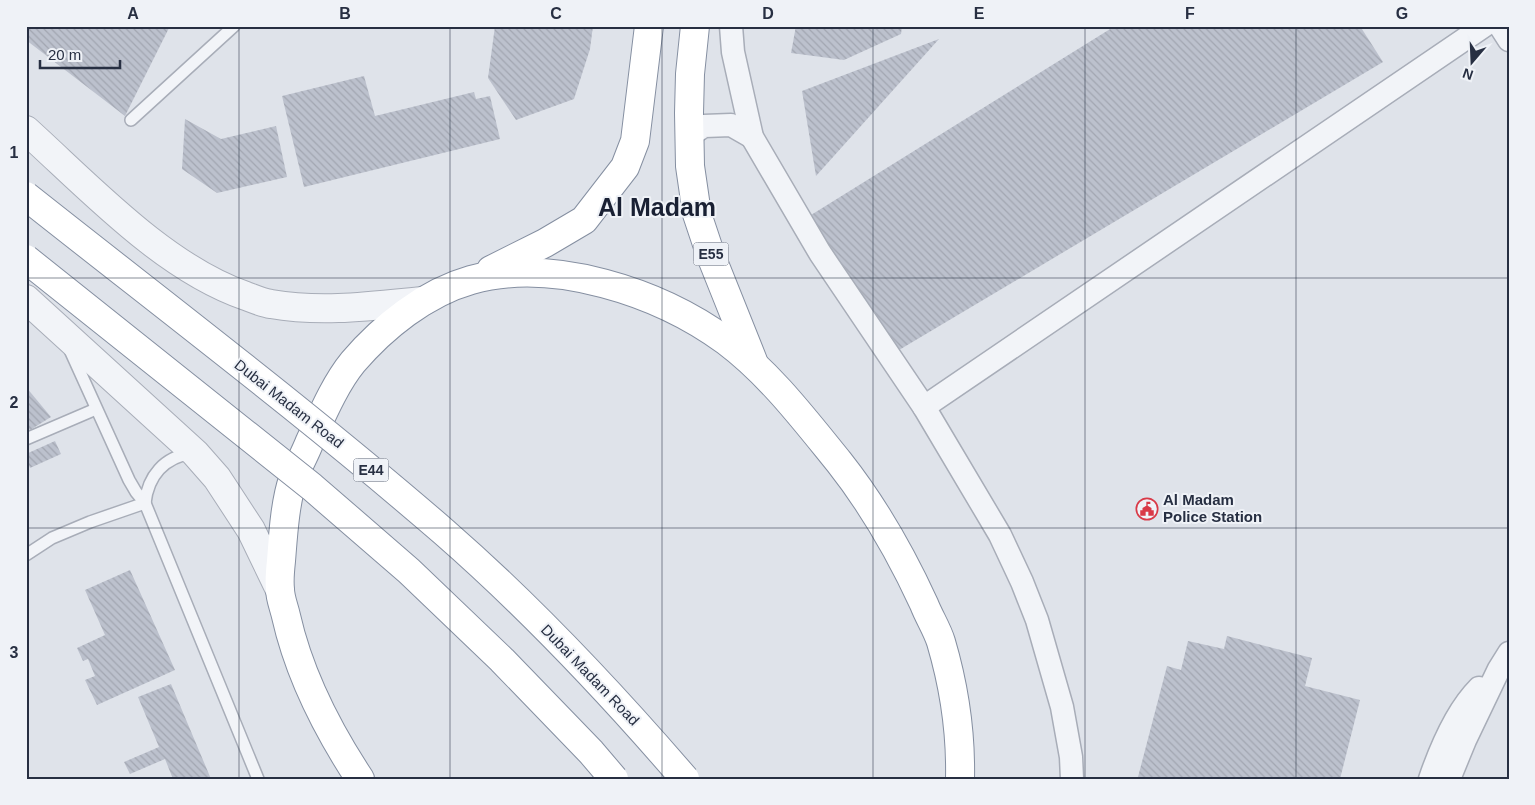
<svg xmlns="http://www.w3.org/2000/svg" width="1535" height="805" viewBox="0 0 1535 805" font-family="Helvetica,sans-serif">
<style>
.building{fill:url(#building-back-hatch)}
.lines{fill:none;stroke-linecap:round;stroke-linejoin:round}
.service-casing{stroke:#a8adb8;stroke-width:14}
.minor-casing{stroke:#a8adb8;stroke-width:25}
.tertiary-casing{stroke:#a8adb8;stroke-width:30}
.trunk-casing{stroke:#858fa1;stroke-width:30}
.service{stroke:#f2f4f8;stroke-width:11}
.minor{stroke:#f2f4f8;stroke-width:22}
.tertiary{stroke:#f2f4f8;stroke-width:28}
.trunk{stroke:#fff;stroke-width:28}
.trunk-bridge-casing{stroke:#858fa1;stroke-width:30;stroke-linecap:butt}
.trunk-bridge{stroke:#fff;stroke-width:28}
.grid{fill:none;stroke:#272f42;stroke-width:1;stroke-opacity:0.55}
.labels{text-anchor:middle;stroke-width:4;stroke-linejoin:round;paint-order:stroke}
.shield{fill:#eff2f7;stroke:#636a78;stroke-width:1}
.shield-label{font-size:14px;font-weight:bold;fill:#272f42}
.street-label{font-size:15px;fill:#272f42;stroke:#eff2f7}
.poi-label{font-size:15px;font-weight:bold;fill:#272f42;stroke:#eff2f7;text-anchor:start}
.town-label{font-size:25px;font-weight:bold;fill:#192033;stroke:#eff2f7}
.neatline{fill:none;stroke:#272f42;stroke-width:2}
.grid-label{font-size:16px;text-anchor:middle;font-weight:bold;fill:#272f42}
</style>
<defs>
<pattern id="building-back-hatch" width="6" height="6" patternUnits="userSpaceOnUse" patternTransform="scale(1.25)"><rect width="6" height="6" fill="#bcc1cd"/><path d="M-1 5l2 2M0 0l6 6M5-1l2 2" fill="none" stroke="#a2a6b1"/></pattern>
</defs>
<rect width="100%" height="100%" fill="#dfe3ea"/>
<g class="building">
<path d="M 26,26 L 170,26 L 125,116 L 26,40 Z"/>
<path d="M 495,26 L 593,26 L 590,49 L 574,99 L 516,120 L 488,78 Z"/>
<path d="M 796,26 L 902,26 L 901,34 L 844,60 L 791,53 Z"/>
<path d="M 1115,26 L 1360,26 L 1383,62 L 894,353 L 811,215 Z"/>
<path d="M 939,39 L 816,176 L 802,91 Z"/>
<path d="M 364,76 L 375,116 L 474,92 L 476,99 L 490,96 L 500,139 L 304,187 L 282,96 Z"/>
<path d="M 185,119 L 221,139 L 276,126 L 287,177 L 217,193 L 182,169 Z"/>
<path d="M 26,387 L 51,417 L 30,430 L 26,425 Z"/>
<path d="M 55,441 L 61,454 L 30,468 L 26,459 L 26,454 Z"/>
<path d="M 130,570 L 175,670 L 97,705 L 85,680 L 95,676 L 88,659 L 83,661 L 77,648 L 105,635 L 85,590 Z"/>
<path d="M 1227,636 L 1312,658 L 1305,686 L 1360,700 L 1340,779 L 1146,779 L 1138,777 L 1167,666 L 1181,670 L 1188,641 L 1224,649 Z"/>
<path d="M 171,684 L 211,779 L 173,779 L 165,759 L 130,774 L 124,762 L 159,747 L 138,697 Z"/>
</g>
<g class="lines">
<g class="service-casing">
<g id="service">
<path d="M 131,120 L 234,26"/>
<path d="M 70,350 L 129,480 L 136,492 L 145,503 L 258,779"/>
<path d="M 26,439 L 96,409"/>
<path d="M 145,503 C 148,476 164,457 192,453"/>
<path d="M 26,555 L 52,538 L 90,522 L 145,503"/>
</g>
</g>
<g class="minor-casing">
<g id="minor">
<path d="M 731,26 L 733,52 L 752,137 L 820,253 L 924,407 L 1000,535 L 1022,582 L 1037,620 L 1062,707 L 1071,757 L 1072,779"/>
<path d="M 1500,26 L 1509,40"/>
<path d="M 690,135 L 704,126 L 731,125 L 752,137"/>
<path d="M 924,407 L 1484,26"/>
<path d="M 1430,779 C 1440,750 1457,710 1479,688"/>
<path d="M 1449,779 L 1465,740 L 1499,669 L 1509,653"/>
</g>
</g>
<g class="tertiary-casing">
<g id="tertiary">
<path d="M 26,130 C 89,187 164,268 246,296 C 254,299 263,303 271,304 C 322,313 372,306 423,301"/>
<path d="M 26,299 L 195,453 L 217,478 L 251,530 L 279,588"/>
</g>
</g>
<g class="trunk-casing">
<g id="trunk">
<path d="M 695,26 L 690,74 L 689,113 L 690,166 L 697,214 L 711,256 L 753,361"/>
<path d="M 491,270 L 545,243 L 584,220 L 625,167 L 635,141 L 649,26"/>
<path d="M 360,779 C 327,729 299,674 286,616 C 284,607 280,598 280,589 C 279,580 280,570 281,561 C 283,536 285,502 293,479 C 298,466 305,454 310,441 C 322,415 335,384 353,362 C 383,327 425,293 471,280 C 553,257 659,292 726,341 C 770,374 804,419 839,462 C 873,505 901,554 924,604 C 929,617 937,629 941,642 C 954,686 961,733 960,779"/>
</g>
</g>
<use href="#service" class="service"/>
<use href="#minor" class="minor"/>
<use href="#tertiary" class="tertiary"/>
<use href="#trunk" class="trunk"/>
<g class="trunk-bridge-casing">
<g id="trunk-bridge">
<path d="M 26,196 C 166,307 309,415 444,532 C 530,607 610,692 685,779"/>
<path d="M 26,259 L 312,487 L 409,571 L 502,660 L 591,752 L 614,779"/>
</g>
</g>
<use href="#trunk-bridge" class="trunk-bridge"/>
</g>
<path class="grid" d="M 239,26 L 239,779M 450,26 L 450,779M 662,26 L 662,779M 873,26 L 873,779M 1085,26 L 1085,779M 1296,26 L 1296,779M 26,278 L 1509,278M 26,528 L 1509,528"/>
<defs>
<g id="civic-ring" transform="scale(1.125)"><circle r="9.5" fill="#eff2f7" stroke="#d93a48" stroke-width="1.5"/><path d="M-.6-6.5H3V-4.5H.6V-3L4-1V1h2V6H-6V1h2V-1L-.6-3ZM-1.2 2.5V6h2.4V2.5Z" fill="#d93a48"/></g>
</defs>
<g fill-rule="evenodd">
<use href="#civic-ring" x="1147" y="509"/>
</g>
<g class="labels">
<g class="shield">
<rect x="693.5" y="242.5" width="35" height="23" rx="4"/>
<rect x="353.5" y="458.5" width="35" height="23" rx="4"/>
</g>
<g class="shield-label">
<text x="711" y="259">E55</text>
<text x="371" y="475">E44</text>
</g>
<g class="street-label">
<text transform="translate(289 404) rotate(38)" y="5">Dubai Madam Road</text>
<text transform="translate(590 675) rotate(46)" y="5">Dubai Madam Road</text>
</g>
<g class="poi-label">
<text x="1163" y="505">Al Madam<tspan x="1163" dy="17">Police Station</tspan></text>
</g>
<g class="town-label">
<text x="657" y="216">Al Madam</text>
</g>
</g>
<rect width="1535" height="805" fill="none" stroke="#eff2f7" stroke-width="55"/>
<g transform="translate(1472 62) rotate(199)" stroke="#eff2f7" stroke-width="4" paint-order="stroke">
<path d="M0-4L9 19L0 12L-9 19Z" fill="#272f42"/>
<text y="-8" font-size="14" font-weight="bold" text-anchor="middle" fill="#272f42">N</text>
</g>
<path d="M40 60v8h80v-8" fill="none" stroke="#272f42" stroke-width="2.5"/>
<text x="48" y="60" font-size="15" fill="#272f42" stroke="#eff2f7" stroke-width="4" paint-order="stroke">20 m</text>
<rect x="28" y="28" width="1480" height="750" class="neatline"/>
<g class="grid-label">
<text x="133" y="19">A</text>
<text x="345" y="19">B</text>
<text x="556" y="19">C</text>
<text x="768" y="19">D</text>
<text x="979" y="19">E</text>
<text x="1190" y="19">F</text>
<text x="1402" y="19">G</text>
<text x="14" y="158">1</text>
<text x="14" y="408">2</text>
<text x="14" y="658">3</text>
</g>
</svg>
